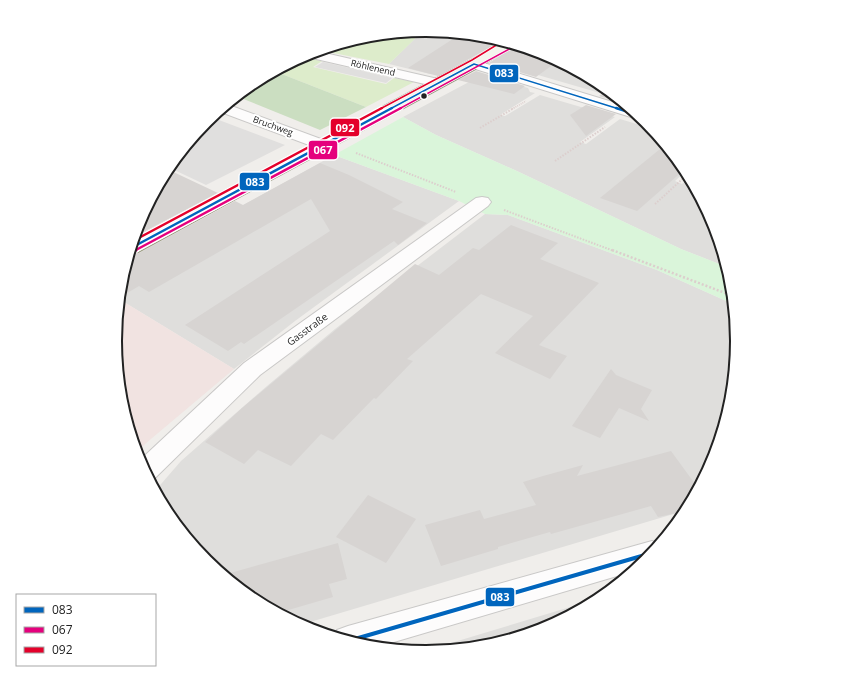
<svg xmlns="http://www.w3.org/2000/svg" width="852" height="682" viewBox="0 0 852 682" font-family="'Open Sans',sans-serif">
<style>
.residential{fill:#dfdedc}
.commercial{fill:#f1e3e1}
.grass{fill:#ddeccb}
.forest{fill:#cbdec1}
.park{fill:#daf5da}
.parking{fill:#e0dfde}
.building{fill:#d7d4d2}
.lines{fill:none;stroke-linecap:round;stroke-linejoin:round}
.street-casing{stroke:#c9c8c7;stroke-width:2}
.secondary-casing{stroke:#999a82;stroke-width:2}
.path-far2{stroke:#dccecd;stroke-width:1.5;stroke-dasharray:1 1;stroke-linecap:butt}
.path-far1{stroke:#dccecd;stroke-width:2;stroke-dasharray:1.5 1.5;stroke-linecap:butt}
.path{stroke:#dccecd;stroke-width:2.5;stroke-dasharray:2 2;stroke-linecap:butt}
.street{fill:#fdfcfc;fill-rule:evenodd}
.secondary{fill:#f4f4ed;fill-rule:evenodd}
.bus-1-far2-casing{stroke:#fff;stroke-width:3}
.bus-1-far1-casing{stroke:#fff;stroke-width:5}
.bus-1-casing{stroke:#fff;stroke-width:7}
.bus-2-far2-casing{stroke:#fff;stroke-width:3}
.bus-2-far1-casing{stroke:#fff;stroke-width:5}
.bus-2-casing{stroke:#fff;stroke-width:6}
.bus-3-far1-casing{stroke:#fff;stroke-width:3}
.bus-3-casing{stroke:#fff;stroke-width:5}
.bus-1-far2{stroke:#0065bd;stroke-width:1.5}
.bus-1-far1{stroke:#0065bd;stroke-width:2.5}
.bus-1{stroke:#0065bd;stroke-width:4}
.bus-2-far2{stroke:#e5007d;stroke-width:1.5}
.bus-2-far1{stroke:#e5007d;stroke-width:2.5}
.bus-2{stroke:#e5007d;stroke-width:3}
.bus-3-far1{stroke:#e4002b;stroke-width:1.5}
.bus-3{stroke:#e4002b;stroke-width:2.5}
.bus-dot{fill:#222;stroke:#fff;stroke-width:1.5}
.labels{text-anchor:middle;stroke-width:4;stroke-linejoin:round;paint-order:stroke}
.far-street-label{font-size:9px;fill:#222;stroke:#fff}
.street-label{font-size:10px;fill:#222;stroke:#fff}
.rim{fill:none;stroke:#222;stroke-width:2}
.line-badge{stroke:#fff;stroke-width:1.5}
.badge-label{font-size:11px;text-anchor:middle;font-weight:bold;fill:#fff}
</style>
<rect width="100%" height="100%" fill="#f0eeeb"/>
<g class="residential">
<path d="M 424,30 L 487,36 L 494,38 L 430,74 L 389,64 Z"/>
<path d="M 527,48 L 545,54 L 599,83 L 617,98 L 514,68 L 509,61 Z"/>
<path d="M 500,80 L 528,88 L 530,92 L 535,93 L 500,115 L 505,116 L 540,95 L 615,117 L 580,142 L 586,144 L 620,119 L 653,129 L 685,168 L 686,171 L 675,181 L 682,184 L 689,177 L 713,222 L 727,267 L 681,249 L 519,172 L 436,135 L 403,117 L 469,82 Z"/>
<path d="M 334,155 L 459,201 L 295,321 L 234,369 L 119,299 L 121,280 L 124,271 Z"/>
<path d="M 485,214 L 508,215 L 657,270 L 733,304 L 737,341 L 731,402 L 713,460 L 687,510 L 300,625 L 253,599 L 206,561 L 167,514 L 155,491 L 181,461 L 267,386 L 335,329 Z"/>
<path d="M 600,598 L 545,628 L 486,646 L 421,652 Z"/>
</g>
<path class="commercial" d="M 119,299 L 234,369 L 145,444 L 137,453 L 121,401 L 115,341 Z"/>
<g class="grass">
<path d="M 424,30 L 389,64 L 318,50 L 366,36 Z"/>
<path d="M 302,57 L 322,61 L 313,67 L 386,84 L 394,78 L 414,82 L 366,107 L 274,71 Z"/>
</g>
<path class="forest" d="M 274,71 L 366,107 L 320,130 L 236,96 L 253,82 Z"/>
<path class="park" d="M 403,117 L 436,135 L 519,172 L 681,249 L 727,267 L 731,281 L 733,304 L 657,270 L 508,215 L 485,214 L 459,201 L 334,155 Z"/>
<g class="parking">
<path d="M 323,62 L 354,69 L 392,78 L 386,83 L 315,67 Z"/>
<path d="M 211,117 L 285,145 L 206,185 L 168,167 Z"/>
</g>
<g class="building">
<path d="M 466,34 L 487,36 L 502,41 L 438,76 L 408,68 L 456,37 L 459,38 Z"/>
<path d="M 516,45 L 545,54 L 558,61 L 536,77 L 489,63 Z"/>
<path d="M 476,71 L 525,86 L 514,94 L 458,80 Z"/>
<path d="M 608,90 L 613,94 L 626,104 L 599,96 Z"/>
<path d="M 586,105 L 616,114 L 586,136 L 570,115 Z"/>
<path d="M 665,145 L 685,169 L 637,211 L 600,198 Z"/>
<path d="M 320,163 L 349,175 L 403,202 L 392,209 L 427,223 L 398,245 L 394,241 L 244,344 L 241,342 L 228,351 L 185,325 L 330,231 L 311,199 L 149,292 L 139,286 L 119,298 L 121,280 L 129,254 L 139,253 L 235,201 L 243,205 Z"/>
<path d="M 167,169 L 218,193 L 134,237 L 139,222 Z"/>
<path d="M 511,225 L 558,243 L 540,259 L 599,283 L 539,345 L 567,356 L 550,379 L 495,353 L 533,316 L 481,294 L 407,359 L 413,361 L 376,399 L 374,398 L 333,440 L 321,434 L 291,466 L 258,450 L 244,464 L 205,442 L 242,408 L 415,264 L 439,275 L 473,248 L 479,250 Z"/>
<path d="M 611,369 L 616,375 L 652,390 L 641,409 L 649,421 L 619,408 L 600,438 L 572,426 Z"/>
<path d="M 671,451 L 698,488 L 686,511 L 658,517 L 651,506 L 551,534 L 550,532 L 498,547 L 498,549 L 441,566 L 425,525 L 480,510 L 484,519 L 536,505 L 523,482 L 543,476 L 583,465 L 577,476 Z"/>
<path d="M 368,495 L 416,519 L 386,563 L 336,537 Z"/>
<path d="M 338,543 L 347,579 L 329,584 L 333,597 L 278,613 L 253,599 L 223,575 Z"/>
</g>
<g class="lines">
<g class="street-casing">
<g id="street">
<path d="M 316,51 L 438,79 L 443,80 L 445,83 L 443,86 L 438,87 L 303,56 Z"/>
<path d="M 474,60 L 629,107 L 643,119 L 634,118 L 469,67 L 467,64 L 469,61 Z"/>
<path d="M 226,104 L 329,142 L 331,145 L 329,148 L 323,150 L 317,148 L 218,111 Z"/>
<path d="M 482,197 L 488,198 L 491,202 L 488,206 L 260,375 L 154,479 L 150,481 L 139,461 L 244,363 L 476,198 Z"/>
<path d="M 652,541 L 660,544 L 646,561 L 634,571 L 377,647 L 365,646 L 334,637 L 337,630 L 348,626 Z"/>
</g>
</g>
<g class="secondary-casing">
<path id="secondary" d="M 504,41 L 515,45 L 479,67 L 138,252 L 129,253 L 134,239 L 469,61 Z"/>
</g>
<path class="path-far2" d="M 512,109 L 526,101"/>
<g class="path-far1">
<path d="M 480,128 L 514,108"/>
<path d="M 356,153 L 456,192"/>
<path d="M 555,161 L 605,127"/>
<path d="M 655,204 L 688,174"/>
<path d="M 504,210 L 614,251"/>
</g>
<path class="path" d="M 612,250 L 733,296"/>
<use href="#street" class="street"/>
<use href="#secondary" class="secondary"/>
<g class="bus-1-far2-casing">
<path id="bus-1-far2" d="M 390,109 L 474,64 L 619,109"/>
</g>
<g class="bus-1-far1-casing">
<g id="bus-1-far1">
<path d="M 616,108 L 638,115"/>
<path d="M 131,248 L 392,108"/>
</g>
</g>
<g class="bus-1-casing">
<path id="bus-1" d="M 348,641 L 652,553"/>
</g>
<g class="bus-2-far2-casing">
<path id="bus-2-far2" d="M 399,109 L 513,47"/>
</g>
<g class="bus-2-far1-casing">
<path id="bus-2-far1" d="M 134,251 L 401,108"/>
</g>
<g class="bus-2-casing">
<path id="bus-2" d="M 133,252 L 136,250"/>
</g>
<g class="bus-3-far1-casing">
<path id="bus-3-far1" d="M 380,109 L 472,60 L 503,41"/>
</g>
<g class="bus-3-casing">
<path id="bus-3" d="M 133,241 L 382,108"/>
</g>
<use href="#bus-1-far2" class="bus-1-far2"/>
<use href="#bus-1-far1" class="bus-1-far1"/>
<use href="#bus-1" class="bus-1"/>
<use href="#bus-2-far2" class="bus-2-far2"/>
<use href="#bus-2-far1" class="bus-2-far1"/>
<use href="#bus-2" class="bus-2"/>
<use href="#bus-3-far1" class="bus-3-far1"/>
<use href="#bus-3" class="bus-3"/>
</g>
<circle class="bus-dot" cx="424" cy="96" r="3.5"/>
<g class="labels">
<g class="far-street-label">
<text transform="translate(373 68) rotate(13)" y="3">Röhlenend</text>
<text transform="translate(273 126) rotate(20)" y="3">Bruchweg</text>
</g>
<g class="street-label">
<text transform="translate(307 329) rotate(-36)" y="4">Gasstraße</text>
</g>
</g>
<path d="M0 0H852V682H0ZM122 341a304 304 0 1 1 608 0a304 304 0 1 1-608 0Z" fill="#fff" fill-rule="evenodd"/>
<path class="rim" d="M122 341a304 304 0 1 1 608 0a304 304 0 1 1-608 0Z"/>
<g class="line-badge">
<rect x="489" y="64" width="30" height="19" rx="4" fill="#0065bd"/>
<rect x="330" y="118" width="30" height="19" rx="4" fill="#e4002b"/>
<rect x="308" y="140" width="30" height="20" rx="4" fill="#e5007d"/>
<rect x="239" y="172" width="31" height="19" rx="4" fill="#0065bd"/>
<rect x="485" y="587" width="30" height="20" rx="4" fill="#0065bd"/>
</g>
<g class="badge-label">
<text x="504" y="77">083</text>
<text x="345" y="132">092</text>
<text x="323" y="154">067</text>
<text x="255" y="186">083</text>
<text x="500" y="601">083</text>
</g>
<rect x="16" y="594" width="140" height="72" fill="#ffffff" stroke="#a7a7a7"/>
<rect x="24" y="607" width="20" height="6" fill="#0065bd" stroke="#a7a7a7"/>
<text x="52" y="614" font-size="12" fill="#222222">083</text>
<rect x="24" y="627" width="20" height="6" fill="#e5007d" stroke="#a7a7a7"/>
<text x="52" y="634" font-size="12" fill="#222222">067</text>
<rect x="24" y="647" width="20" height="6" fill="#e4002b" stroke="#a7a7a7"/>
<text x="52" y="654" font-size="12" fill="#222222">092</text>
</svg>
